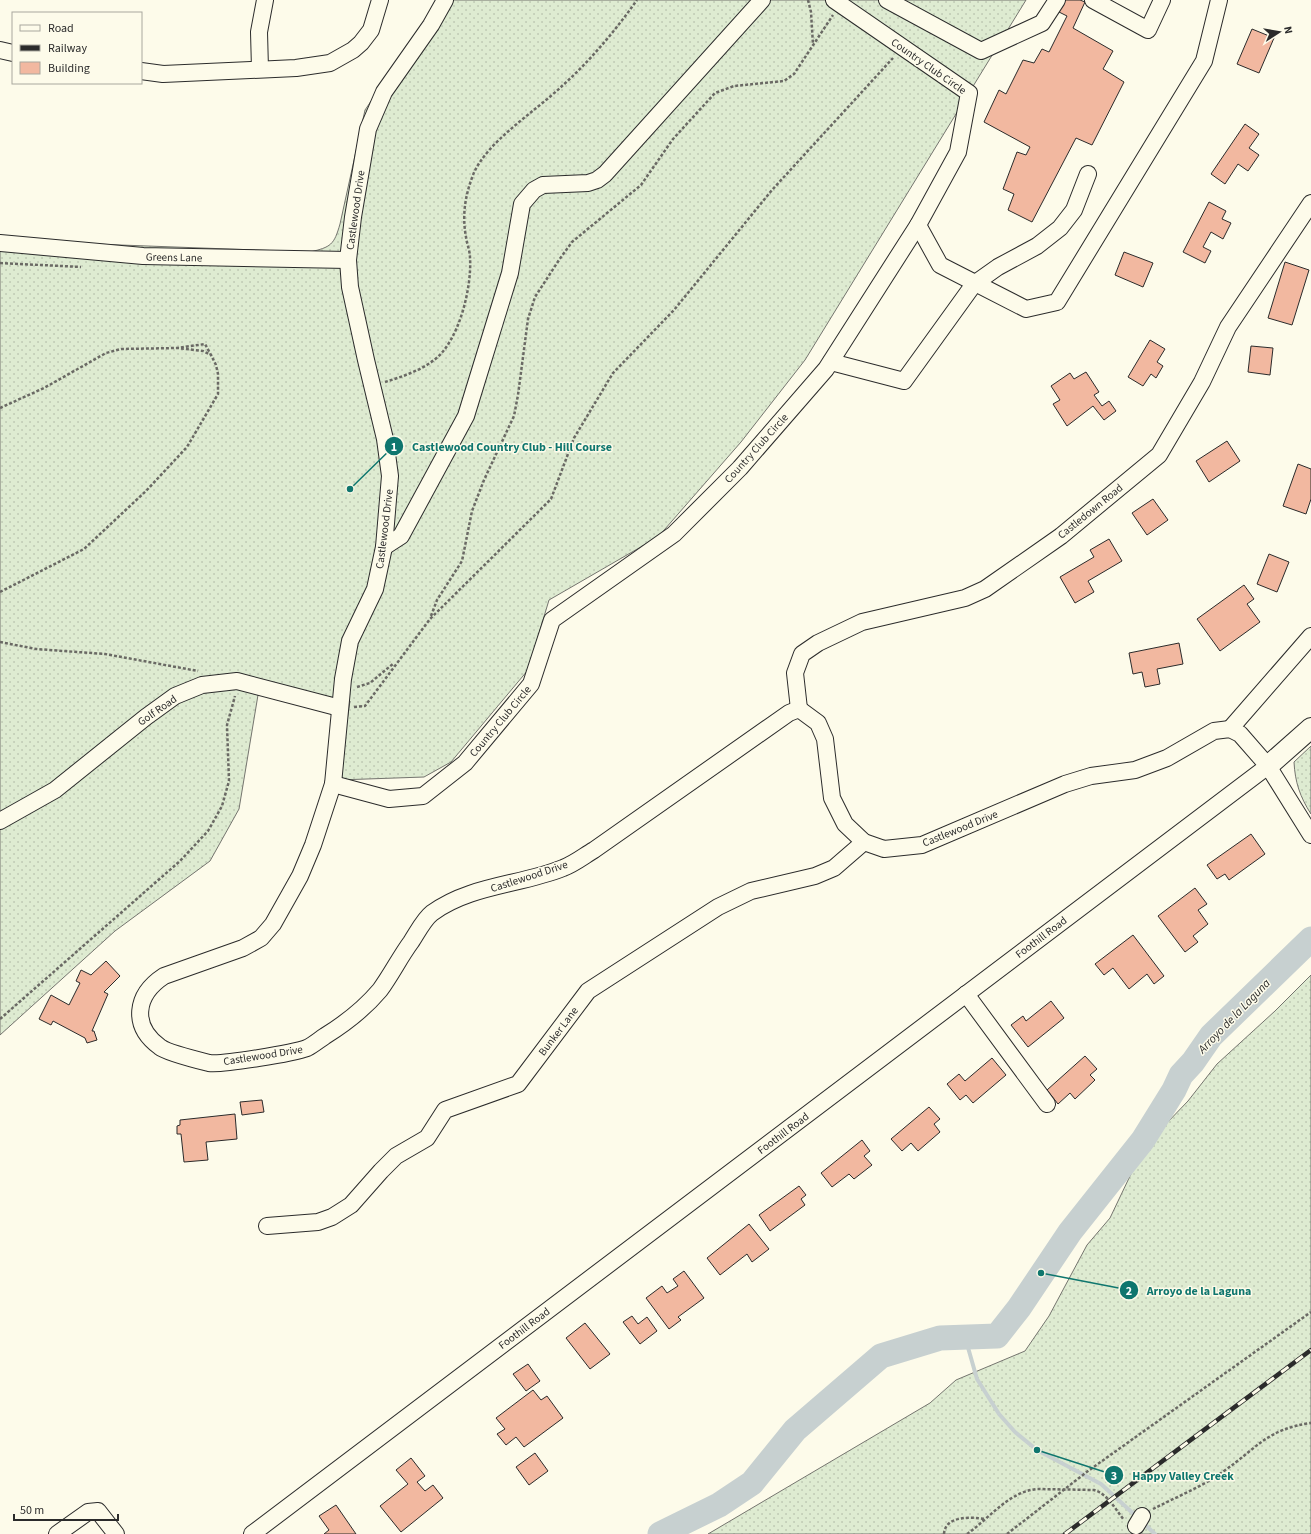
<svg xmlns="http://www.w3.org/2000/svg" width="1311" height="1534" viewBox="0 0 1311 1534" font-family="'Source Sans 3',sans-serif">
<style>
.grass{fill:url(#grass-dots);stroke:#74746e}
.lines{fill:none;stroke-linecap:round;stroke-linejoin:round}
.stream{stroke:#c7d0d0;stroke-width:4}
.river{stroke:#c7d0d0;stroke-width:25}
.building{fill:#f2b8a0;stroke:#2b2b2b}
.minor-casing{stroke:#2b2b2b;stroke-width:18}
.major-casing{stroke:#2b2b2b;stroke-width:22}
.path{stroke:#6a6964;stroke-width:2.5;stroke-dasharray:3 2;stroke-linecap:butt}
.minor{stroke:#fdfbea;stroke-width:16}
.major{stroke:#fdfbea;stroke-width:20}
.rail-casing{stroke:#2b2b2b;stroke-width:4.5}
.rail{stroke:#fdfbea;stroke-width:3;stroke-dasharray:9;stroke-linecap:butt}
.labels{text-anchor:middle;stroke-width:3;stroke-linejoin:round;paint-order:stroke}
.street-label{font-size:11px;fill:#2b2b2b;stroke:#fdfbea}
.water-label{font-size:12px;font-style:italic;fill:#2b2b2b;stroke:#fdfbea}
.leader{fill:none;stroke:#0f766e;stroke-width:1.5}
.callout-dot{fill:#0f766e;stroke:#fdfbea;stroke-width:1.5}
.mark-label{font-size:12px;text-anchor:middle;font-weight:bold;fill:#fff}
.callout-label{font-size:12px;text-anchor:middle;font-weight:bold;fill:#0f766e;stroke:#fdfbea;stroke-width:3;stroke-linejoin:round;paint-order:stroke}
</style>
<defs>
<pattern id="grass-dots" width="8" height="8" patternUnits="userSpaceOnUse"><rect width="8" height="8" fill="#deebd1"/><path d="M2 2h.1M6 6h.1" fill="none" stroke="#bfcab4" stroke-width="1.8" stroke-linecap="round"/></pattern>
</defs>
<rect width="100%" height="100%" fill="#fdfbea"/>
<g class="grass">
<path d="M 440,0 L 1026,0 L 805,360 L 741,442 L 658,537 L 549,600 L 528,670 L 451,762 L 424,777 L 338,780 L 350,701 L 260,683 L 239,809 L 210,861 L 115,931 L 0,1035 L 0,243 L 39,242 L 310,252 C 331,247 334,245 340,224 L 365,110 Z"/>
<path d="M 1311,746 L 1311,814 C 1300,797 1295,782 1294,762 Z"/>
<path d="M 1311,975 L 1311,1534 L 708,1534 L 930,1403 L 956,1380 L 1025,1351 L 1049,1316 L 1087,1245 L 1110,1218 L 1140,1155 L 1163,1127 L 1188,1101 L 1217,1064 L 1275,1011 Z"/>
</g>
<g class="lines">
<g class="stream">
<path d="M 965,1337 L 977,1379 L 999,1414 L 1015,1432 L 1037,1450 L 1101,1484 L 1137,1517"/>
<path d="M 1142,1522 L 1155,1534"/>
</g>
<path class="river" d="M 660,1534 L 719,1505 L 752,1483 L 795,1430 L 881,1356 L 940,1338 L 997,1336 L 1019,1308 L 1070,1232 L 1143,1140 L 1174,1090 L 1181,1075 L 1193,1062 L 1211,1036 L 1311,939"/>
</g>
<g class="building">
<path d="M 1061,0 L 1080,0 L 1085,2 L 1073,28 L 1113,51 L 1103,69 L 1124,82 L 1092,145 L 1076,138 L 1032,222 L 1008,210 L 1014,194 L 1003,189 L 1017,152 L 1026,155 L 1030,147 L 984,122 L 999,90 L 1006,94 L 1023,60 L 1034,63 L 1042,49 L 1049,52 L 1067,16 L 1055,10 Z"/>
<path d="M 1252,29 L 1274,38 L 1259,73 L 1237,64 Z"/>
<path d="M 1245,124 L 1259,134 L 1249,148 L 1259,155 L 1248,171 L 1238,164 L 1225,184 L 1211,174 Z"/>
<path d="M 1209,202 L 1226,211 L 1222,219 L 1231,223 L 1223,239 L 1211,232 L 1203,247 L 1211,251 L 1205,263 L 1183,252 Z"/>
<path d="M 1124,252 L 1153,263 L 1143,287 L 1115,275 Z"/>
<path d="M 1285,262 L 1309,270 L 1292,325 L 1268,318 Z"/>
<path d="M 1150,340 L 1165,349 L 1157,362 L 1163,366 L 1156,378 L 1151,374 L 1143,386 L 1128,377 Z"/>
<path d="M 1251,346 L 1273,348 L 1270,375 L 1248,372 Z"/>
<path d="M 1086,372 L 1099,392 L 1094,395 L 1102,406 L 1109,401 L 1116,411 L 1104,420 L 1093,406 L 1067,426 L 1053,404 L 1060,400 L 1051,386 L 1070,373 L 1074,379 Z"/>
<path d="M 1227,441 L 1240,461 L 1209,482 L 1196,461 Z"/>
<path d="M 1298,464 L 1311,469 L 1311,499 L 1306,514 L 1283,506 Z"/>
<path d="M 1153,499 L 1168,520 L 1147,535 L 1132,513 Z"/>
<path d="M 1109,539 L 1122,561 L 1088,581 L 1094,592 L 1075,603 L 1060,577 L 1094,557 L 1090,550 Z"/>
<path d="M 1269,554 L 1289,562 L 1277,592 L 1257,584 Z"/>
<path d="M 1244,585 L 1254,599 L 1247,604 L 1260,622 L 1220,651 L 1197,619 Z"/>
<path d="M 1179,643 L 1183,664 L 1157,669 L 1160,684 L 1145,687 L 1142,672 L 1133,674 L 1129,653 Z"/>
<path d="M 1251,834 L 1265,854 L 1229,880 L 1225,874 L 1217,879 L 1207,865 Z"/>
<path d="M 1195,888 L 1207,904 L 1198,910 L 1208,924 L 1193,936 L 1198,942 L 1185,952 L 1158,916 Z"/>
<path d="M 1133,935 L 1164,976 L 1154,984 L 1147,974 L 1129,989 L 1113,968 L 1104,975 L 1095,964 Z"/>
<path d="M 106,961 L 120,976 L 104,992 L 108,994 L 92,1031 L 94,1031 L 97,1040 L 87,1043 L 85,1038 L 53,1021 L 51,1025 L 39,1019 L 51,995 L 69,1005 L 80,983 L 76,981 L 81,970 L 91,975 Z"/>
<path d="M 1051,1001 L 1064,1018 L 1028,1047 L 1011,1025 L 1023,1016 L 1026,1021 Z"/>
<path d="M 1085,1056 L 1097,1069 L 1090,1075 L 1095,1080 L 1075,1099 L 1070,1093 L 1058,1104 L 1047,1090 Z"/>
<path d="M 992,1058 L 1006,1075 L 973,1103 L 966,1095 L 960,1100 L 947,1084 L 959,1074 L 965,1081 Z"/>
<path d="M 262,1100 L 264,1112 L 242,1115 L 240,1102 Z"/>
<path d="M 929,1107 L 940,1119 L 934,1124 L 940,1132 L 918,1151 L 911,1143 L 902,1151 L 891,1139 Z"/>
<path d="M 235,1114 L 237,1139 L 206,1142 L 208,1160 L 184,1162 L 181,1134 L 177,1134 L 177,1126 L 180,1125 L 180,1120 Z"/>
<path d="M 862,1140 L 870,1151 L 864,1156 L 872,1165 L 854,1179 L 849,1174 L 832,1187 L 821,1173 Z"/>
<path d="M 799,1186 L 806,1195 L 801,1199 L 805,1205 L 770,1231 L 759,1215 Z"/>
<path d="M 749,1224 L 769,1249 L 752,1262 L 747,1254 L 720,1275 L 707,1258 Z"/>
<path d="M 684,1271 L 704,1298 L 678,1317 L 681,1320 L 669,1329 L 646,1298 L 662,1286 L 667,1293 L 678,1286 L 673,1279 Z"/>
<path d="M 632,1316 L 638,1324 L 647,1317 L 657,1331 L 640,1344 L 623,1322 Z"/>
<path d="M 585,1323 L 610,1354 L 590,1369 L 566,1338 Z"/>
<path d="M 528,1364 L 540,1381 L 526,1391 L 513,1374 Z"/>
<path d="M 533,1390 L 541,1400 L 547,1396 L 563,1418 L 524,1447 L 516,1437 L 506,1445 L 497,1434 L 505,1429 L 496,1418 Z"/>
<path d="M 535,1453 L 548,1471 L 529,1485 L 516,1467 Z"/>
<path d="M 411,1458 L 425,1476 L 417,1482 L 425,1491 L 433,1485 L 443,1498 L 401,1532 L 380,1506 L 408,1484 L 396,1470 Z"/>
<path d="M 336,1505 L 356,1534 L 324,1534 L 329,1530 L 319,1516 Z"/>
</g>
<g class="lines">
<g class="minor-casing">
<g id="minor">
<path d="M 445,0 L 431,25 L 384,92 L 368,129 L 353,217 L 348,260 L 350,287 L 366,360 L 385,439 L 390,476 L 384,547 L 375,589 L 350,641 L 343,679 L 333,784 L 313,845 L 300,876 L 273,924 L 261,938 L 243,948 L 164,976 C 135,995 131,1026 160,1047 C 166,1052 201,1061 209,1063 C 222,1065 294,1053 307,1048 C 313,1045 319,1040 325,1036 C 346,1023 364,1009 380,990 C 391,975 400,957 411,942 C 417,933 424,919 432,913 C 470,885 521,885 563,868 C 574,864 584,856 594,850 L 789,713 L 799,709 L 818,723 L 825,739 L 832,798 L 845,824 L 864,842 L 884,849 L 922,845 L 1065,784 L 1091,776 L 1135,770 L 1167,758 L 1214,731 L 1230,729 L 1240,734 L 1268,766 L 1311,835"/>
<path d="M 887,0 L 981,51 L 1042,23 L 1057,0"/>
<path d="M 1093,0 L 1148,30 L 1162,0"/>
<path d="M 0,50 L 13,53"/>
<path d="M 260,69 L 259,32 L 265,0"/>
<path d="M 141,71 L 163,74 L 296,68 L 330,63 L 353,50 L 361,43 L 371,30 L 380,0"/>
<path d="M 918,225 L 940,265 L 1026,309 L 1057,302 L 1204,61 L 1219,0"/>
<path d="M 0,243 L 143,256 L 348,260"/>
<path d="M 831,362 L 904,381 L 974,284 L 998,267 L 1037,246 L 1060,228 L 1074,210 L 1088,174"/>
<path d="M 384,547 L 401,536 L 466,416 L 510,273 L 522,204 L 534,190 L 543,185 L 588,183 L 597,180 L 605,174 L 762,0"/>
<path d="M 799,709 L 795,673 L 802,654 L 818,643 L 862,622 L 965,598 L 985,589 L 1061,536 L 1159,455 L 1202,382 L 1228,327 L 1311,203"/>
<path d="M 1230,729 L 1311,636"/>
<path d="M 333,784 L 389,799 L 423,796 L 465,763 L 531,684 L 552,620 L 674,534 L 740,468 L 826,369 L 918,225 L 958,152 L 969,93 L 834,0"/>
<path d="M 0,821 L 55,790 L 146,717 L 175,696 L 202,685 L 237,681 L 340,708"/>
<path d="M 966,994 L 1047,1104"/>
<path d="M 267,1226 L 318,1222 L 332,1217 L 351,1205 L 381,1171 L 396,1156 L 427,1138 L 445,1110 L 518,1084 L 588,991 L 718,907 L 751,891 L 815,876 L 834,868 L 864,842"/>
<path d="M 1136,1526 L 1142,1516"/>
<path d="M 57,1534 L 88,1512 L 98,1511 L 116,1534"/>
<path d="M 252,1534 L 1268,766"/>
</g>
</g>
<g class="major-casing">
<path id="major" d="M 1268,766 L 1311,728"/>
</g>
<g class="path">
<path d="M 808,0 L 811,12 L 813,45"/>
<path d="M 0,263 L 81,267"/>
<path d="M 385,382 C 401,377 420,371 434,360 C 459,342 472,287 470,258 C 470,251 467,244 466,237 C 462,215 465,196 473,175 C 486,142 536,111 562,86 C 590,61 615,31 637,0"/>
<path d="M 0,408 L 44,388 L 106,353 L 121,349 L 177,348 L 205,344 L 211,355 L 203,351 L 177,348"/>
<path d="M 0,592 L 84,549 L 146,491 L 187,447 L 218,394 L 218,374 L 216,365 L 211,355"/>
<path d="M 431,616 L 437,600 L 462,561 L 472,511 L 484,480 L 514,416 L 518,395 L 528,319 L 535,297 L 559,260 L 572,242 L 641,185 L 673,139 L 715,93 L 734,86 L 784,81 L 794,74 L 833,15"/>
<path d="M 0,642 L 36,649 L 105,654 L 198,671"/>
<path d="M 357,687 L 370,683 L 394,663"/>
<path d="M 354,707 L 365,706 L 430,619 L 551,499 L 574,438 L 613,373 L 674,310 L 772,190 L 893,58"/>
<path d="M 0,1019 L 180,861 L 208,831 L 222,806 L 229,781 L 227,725 L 235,696"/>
<path d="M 1153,1509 C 1176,1497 1202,1487 1224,1471 C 1257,1448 1267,1429 1311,1423"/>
<path d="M 944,1534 C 945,1515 972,1517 985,1519"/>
<path d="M 967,1534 C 990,1518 1008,1492 1037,1489 L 1094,1490 C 1108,1494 1115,1509 1124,1520"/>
<path d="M 1007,1534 L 1088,1471 L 1311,1312"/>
</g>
<use href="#minor" class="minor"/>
<use href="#major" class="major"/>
<g class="rail-casing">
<path id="rail" d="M 1065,1534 L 1311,1350"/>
</g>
<use href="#rail" class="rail"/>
</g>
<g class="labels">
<g class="street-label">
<text transform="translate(929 66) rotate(35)" y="4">Country Club Circle</text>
<text transform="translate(355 210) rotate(-82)" y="4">Castlewood Drive</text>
<text transform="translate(174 257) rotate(1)" y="4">Greens Lane</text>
<text transform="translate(756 448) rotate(-48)" y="4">Country Club Circle</text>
<text transform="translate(1090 511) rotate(-39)" y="4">Castledown Road</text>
<text transform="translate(384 529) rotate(-83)" y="4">Castlewood Drive</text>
<text transform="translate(157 710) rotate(-35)" y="4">Golf Road</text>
<text transform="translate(500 721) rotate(-50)" y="4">Country Club Circle</text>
<text transform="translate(960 828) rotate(-22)" y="4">Castlewood Drive</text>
<text transform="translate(529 876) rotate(-18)" y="4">Castlewood Drive</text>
<text transform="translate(1041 937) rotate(-37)" y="4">Foothill Road</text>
<text transform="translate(558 1031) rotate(-53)" y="4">Bunker Lane</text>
<text transform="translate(263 1055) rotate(-9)" y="4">Castlewood Drive</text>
<text transform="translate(783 1133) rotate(-37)" y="4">Foothill Road</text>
<text transform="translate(524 1328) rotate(-37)" y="4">Foothill Road</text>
</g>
<g class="water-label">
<text transform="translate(1234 1016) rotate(-46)" y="4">Arroyo de la Laguna</text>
</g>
</g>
<path class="leader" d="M350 489L394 446M1041 1273L1129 1290M1037 1450L1114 1475"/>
<g class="callout-dot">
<circle cx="350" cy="489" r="4"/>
<circle cx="1041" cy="1273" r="4"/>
<circle cx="1037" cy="1450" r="4"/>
<circle cx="394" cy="446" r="10"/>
<circle cx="1129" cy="1290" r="10"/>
<circle cx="1114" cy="1475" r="10"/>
</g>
<g class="mark-label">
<text x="394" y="451">1</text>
<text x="1129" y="1295">2</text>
<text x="1114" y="1480">3</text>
</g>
<g class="callout-label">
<text x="512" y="451">Castlewood Country Club - Hill Course</text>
<text x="1199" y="1295">Arroyo de la Laguna</text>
<text x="1183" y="1480">Happy Valley Creek</text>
</g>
<rect x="12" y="12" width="130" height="72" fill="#fdfbea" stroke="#a9a89e"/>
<rect x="20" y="25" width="20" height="6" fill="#fdfbea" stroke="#a9a89e"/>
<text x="48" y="32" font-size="12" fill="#2b2b2b">Road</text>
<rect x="20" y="45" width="20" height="6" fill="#2b2b2b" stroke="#a9a89e"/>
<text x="48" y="52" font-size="12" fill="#2b2b2b">Railway</text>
<rect x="20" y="62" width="20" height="12" fill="#f2b8a0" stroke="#a9a89e"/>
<text x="48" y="72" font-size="12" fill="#2b2b2b">Building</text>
<g transform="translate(1279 32) rotate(78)" stroke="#fdfbea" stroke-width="3" paint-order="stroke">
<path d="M0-3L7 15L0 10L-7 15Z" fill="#2b2b2b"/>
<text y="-6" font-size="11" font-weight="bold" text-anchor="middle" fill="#2b2b2b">N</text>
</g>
<path d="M14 1514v6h104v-6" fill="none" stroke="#2b2b2b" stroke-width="2"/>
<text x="20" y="1514" font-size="12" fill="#2b2b2b" stroke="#fdfbea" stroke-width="3" paint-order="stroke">50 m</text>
</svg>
